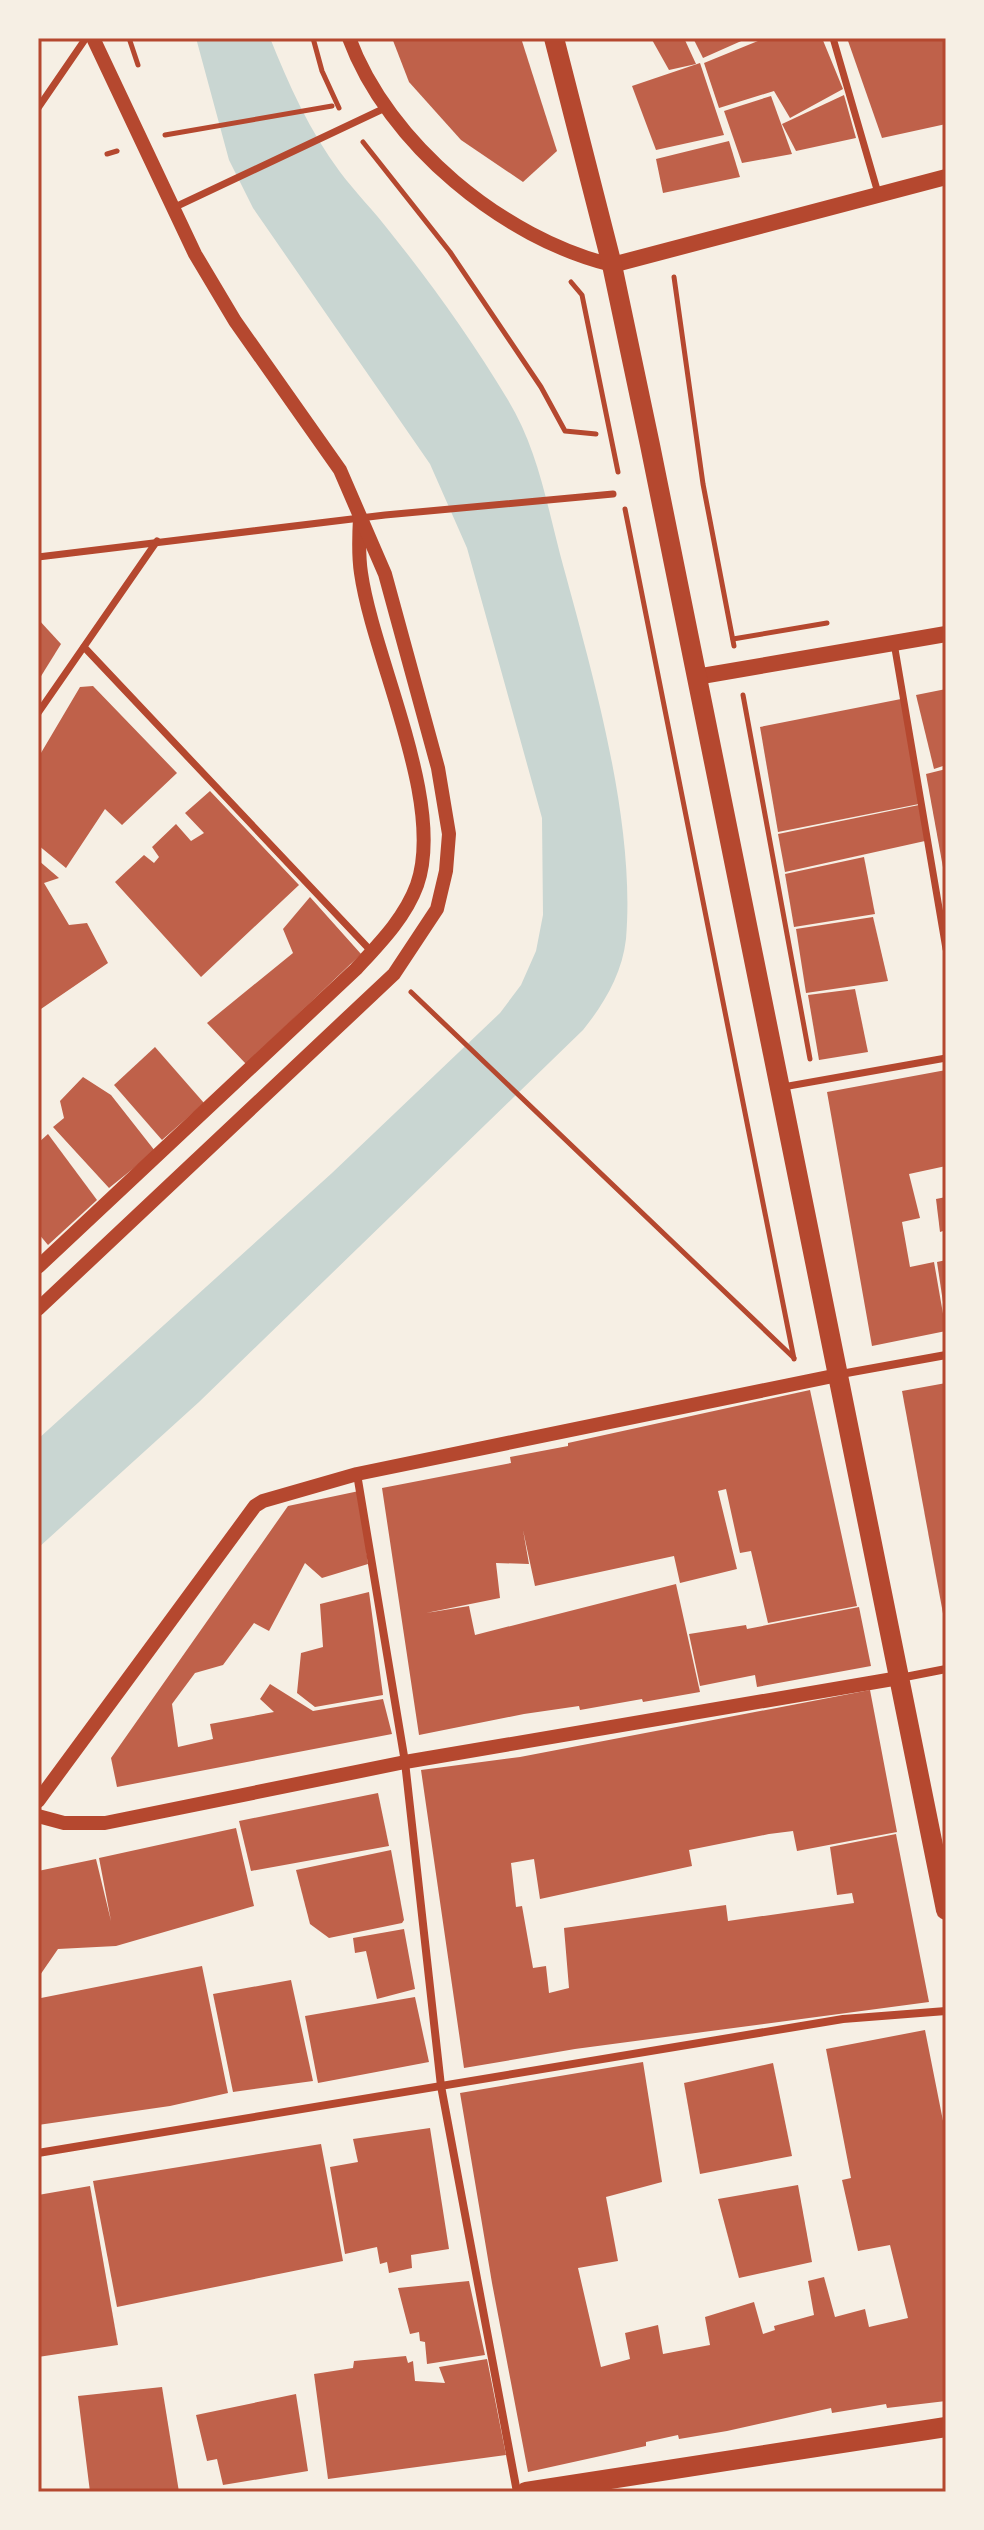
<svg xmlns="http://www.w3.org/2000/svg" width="984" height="2530" viewBox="0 0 984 2530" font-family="'Sofia Sans Condensed',sans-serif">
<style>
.water{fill:#c9d6d2}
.building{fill:#bf614a}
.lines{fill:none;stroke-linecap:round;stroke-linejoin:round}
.path{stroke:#b5482f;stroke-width:5}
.pedestrian{stroke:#b5482f;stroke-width:7}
.minor{stroke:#b5482f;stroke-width:8}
.tertiary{stroke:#b5482f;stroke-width:14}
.secondary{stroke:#b5482f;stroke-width:16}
.primary{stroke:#b5482f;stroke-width:20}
.neatline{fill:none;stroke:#b5482f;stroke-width:3}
</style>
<rect width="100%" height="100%" fill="#f6efe4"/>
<path class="water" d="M 196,38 L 270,38 C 288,83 310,132 340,172 C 355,192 374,211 390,232 C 432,284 473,342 508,400 C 537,448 546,500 560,554 C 591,669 636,819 626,939 C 622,974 604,1004 583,1030 L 199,1402 L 38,1548 L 38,1439 L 332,1173 L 500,1013 L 521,985 L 536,951 L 543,915 L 542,818 L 467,548 L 430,464 L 253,208 L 229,160 Z"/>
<g class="building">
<path d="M 392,38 L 521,38 L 557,151 L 523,182 L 461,140 L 409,82 Z"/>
<path d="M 651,38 L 684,38 L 696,64 L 669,70 Z"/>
<path d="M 693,38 L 748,38 L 703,58 Z"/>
<path d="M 765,38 L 822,38 L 843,89 L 790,118 L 774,91 L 719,108 L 704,63 Z"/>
<path d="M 847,38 L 946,38 L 946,124 L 882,138 Z"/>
<path d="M 700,63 L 724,135 L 656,150 L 632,86 Z"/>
<path d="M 844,95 L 856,138 L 796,151 L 782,124 Z"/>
<path d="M 771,96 L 792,154 L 742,163 L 724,111 Z"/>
<path d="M 729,141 L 740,177 L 663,193 L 656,159 Z"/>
<path d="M 38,619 L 61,644 L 38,681 Z"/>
<path d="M 93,686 L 177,773 L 122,825 L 105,809 L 66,868 L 38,845 L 38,758 L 80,687 Z"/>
<path d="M 946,689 L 946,765 L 934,769 L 916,695 Z"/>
<path d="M 901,699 L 919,804 L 778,832 L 760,727 Z"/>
<path d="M 946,769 L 946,873 L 944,873 L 926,774 Z"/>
<path d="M 210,791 L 299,885 L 201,977 L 115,882 L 144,855 L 154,863 L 159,857 L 152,847 L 176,824 L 191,841 L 204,833 L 185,813 Z"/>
<path d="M 919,805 L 925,841 L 785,872 L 778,834 Z"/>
<path d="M 864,857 L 875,914 L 794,927 L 785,874 Z"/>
<path d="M 38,860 L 59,878 L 44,883 L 69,925 L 87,923 L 108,963 L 38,1011 Z"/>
<path d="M 310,897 L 361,954 L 246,1064 L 207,1023 L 293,953 L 283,929 Z"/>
<path d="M 873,917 L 888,981 L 806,993 L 796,929 Z"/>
<path d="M 855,989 L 868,1052 L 819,1060 L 808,995 Z"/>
<path d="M 155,1047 L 204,1103 L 162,1140 L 114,1085 Z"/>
<path d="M 946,1070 L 946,1166 L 909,1174 L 920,1218 L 902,1222 L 910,1267 L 934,1262 L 946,1331 L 872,1346 L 827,1092 Z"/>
<path d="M 83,1077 L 111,1095 L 155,1151 L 109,1188 L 53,1127 L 64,1118 L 60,1101 Z"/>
<path d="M 48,1134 L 97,1200 L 48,1245 L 38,1233 L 38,1143 Z"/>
<path d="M 946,1197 L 946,1230 L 940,1232 L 936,1199 Z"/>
<path d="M 946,1260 L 946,1308 L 944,1309 L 937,1262 Z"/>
<path d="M 946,1383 L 946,1619 L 944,1619 L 902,1391 Z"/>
<path d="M 810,1390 L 857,1606 L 768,1623 L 751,1551 L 740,1553 L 726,1489 L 718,1491 L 737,1569 L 680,1583 L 674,1556 L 535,1586 L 523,1530 L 529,1564 L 496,1563 L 500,1598 L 426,1613 L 469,1606 L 475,1635 L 676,1584 L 700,1692 L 643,1702 L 642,1699 L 580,1710 L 579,1706 L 524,1714 L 419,1735 L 382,1488 L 511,1463 L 510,1457 L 568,1446 L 568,1443 Z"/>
<path d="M 359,1491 L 368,1564 L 322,1578 L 305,1563 L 269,1631 L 254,1623 L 223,1665 L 195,1673 L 172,1704 L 178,1747 L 213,1739 L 210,1724 L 274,1712 L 260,1699 L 270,1684 L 313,1711 L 383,1699 L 392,1734 L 117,1787 L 111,1758 L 288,1506 Z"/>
<path d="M 369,1592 L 383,1695 L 315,1707 L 297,1693 L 301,1653 L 323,1647 L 320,1604 Z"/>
<path d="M 859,1607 L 871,1666 L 757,1687 L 755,1675 L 700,1686 L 689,1634 L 746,1625 L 747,1629 Z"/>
<path d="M 870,1690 L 897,1832 L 797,1851 L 793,1831 L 769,1834 L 689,1850 L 692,1866 L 540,1899 L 534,1859 L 511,1863 L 516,1907 L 522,1906 L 533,1968 L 546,1966 L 549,1993 L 569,1988 L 564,1928 L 726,1905 L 728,1921 L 854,1903 L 852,1893 L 837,1895 L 830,1847 L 896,1834 L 929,2002 L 575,2049 L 464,2068 L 421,1770 L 520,1757 Z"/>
<path d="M 378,1793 L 389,1846 L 251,1871 L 239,1821 Z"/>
<path d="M 236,1828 L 254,1906 L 116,1946 L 58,1949 L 38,1978 L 38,1871 L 96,1859 L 111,1921 L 99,1858 Z"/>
<path d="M 391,1850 L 404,1920 L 402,1923 L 329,1938 L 310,1924 L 296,1870 Z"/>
<path d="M 404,1929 L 415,1989 L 377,1999 L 366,1951 L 355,1953 L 353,1938 Z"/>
<path d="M 202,1966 L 228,2093 L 170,2106 L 38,2125 L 38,1991 L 41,1998 Z"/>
<path d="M 291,1980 L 313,2081 L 233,2092 L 213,1994 Z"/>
<path d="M 415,1997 L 429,2062 L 318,2083 L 305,2016 Z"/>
<path d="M 925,2030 L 946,2136 L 946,2401 L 887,2408 L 886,2404 L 832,2413 L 831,2408 L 727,2431 L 679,2439 L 678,2435 L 646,2442 L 646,2446 L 528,2472 L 492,2283 L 460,2093 L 643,2062 L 662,2182 L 606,2197 L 618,2261 L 578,2268 L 601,2367 L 630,2359 L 625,2333 L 658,2325 L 663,2354 L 710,2345 L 705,2317 L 754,2302 L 763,2334 L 775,2330 L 774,2326 L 814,2315 L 808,2281 L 824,2277 L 835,2317 L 865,2309 L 869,2327 L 908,2318 L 890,2245 L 858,2251 L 842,2180 L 851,2178 L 826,2049 Z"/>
<path d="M 773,2063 L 792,2156 L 700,2174 L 684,2083 Z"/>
<path d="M 430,2128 L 449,2249 L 411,2255 L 412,2268 L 389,2273 L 387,2262 L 380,2264 L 377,2247 L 345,2254 L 330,2167 L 358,2162 L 353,2139 Z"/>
<path d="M 321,2144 L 343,2261 L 117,2307 L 93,2181 Z"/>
<path d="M 798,2185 L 812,2262 L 739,2278 L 718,2199 Z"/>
<path d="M 90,2186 L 118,2345 L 38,2357 L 38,2195 Z"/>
<path d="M 469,2281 L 485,2355 L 427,2364 L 425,2342 L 420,2341 L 419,2332 L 410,2334 L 398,2288 Z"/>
<path d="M 406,2356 L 408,2363 L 413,2361 L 415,2381 L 445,2383 L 439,2367 L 487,2359 L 506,2455 L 328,2479 L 314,2374 L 353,2368 L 354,2361 Z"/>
<path d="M 162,2387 L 179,2492 L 90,2492 L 78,2396 Z"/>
<path d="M 296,2394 L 308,2471 L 223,2485 L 217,2459 L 207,2461 L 196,2415 Z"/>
</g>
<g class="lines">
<g class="path">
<path d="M 129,38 L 138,65"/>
<path d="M 313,38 L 322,71 L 339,108"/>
<path d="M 165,135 L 332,106"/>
<path d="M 363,142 L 450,252 L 541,387 L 565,431 L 596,434"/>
<path d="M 107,154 L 117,151"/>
<path d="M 674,277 L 703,484 L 734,646"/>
<path d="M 571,282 L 582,295 L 618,472"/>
<path d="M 625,509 L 794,1359"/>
<path d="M 733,639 L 827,623"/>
<path d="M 743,695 L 810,1059"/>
<path d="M 411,992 L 794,1358"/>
</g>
<g class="pedestrian">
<path d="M 833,38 L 878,193"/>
<path d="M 38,108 L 86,38"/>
<path d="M 173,208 L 385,108"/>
<path d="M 38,557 L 385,515 L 613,494"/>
<path d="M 894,643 L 946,949"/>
<path d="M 84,647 L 372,952"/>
<path d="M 38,713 L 157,541"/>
<path d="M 783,1087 L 946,1058"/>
</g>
<g class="minor">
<path d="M 841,1374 L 946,1355"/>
<path d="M 357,1474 L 405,1762 L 441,2086 L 517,2492"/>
<path d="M 900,1678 L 946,1669"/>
<path d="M 38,2153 L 843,2019 L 946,2011"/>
</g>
<g class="tertiary">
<path d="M 349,38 C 388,144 504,239 612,265"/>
<path d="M 38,1267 L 356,969 C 379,944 405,918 417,885 C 446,803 373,658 361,573 C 358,554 359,536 360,518"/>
<path d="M 38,1309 L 394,974 L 437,909 L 446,871 L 449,834 L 438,768 L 385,574 L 340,470 L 235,321 L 195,254 L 93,38"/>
<path d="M 38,1801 L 255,1506 L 263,1501 L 357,1474 L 838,1375"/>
<path d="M 38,1816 L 64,1823 L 105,1823 L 405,1762 L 899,1678"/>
</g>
<g class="secondary">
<path d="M 612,265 L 946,177"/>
<path d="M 696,677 L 946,634"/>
</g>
<g class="primary">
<path d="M 554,38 L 612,265 L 650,445 L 946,1910"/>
<path d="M 526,2492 L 946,2427"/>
</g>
</g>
<rect width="984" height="2530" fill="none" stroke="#f6efe4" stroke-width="80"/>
<rect x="40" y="40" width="904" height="2450" class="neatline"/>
</svg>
